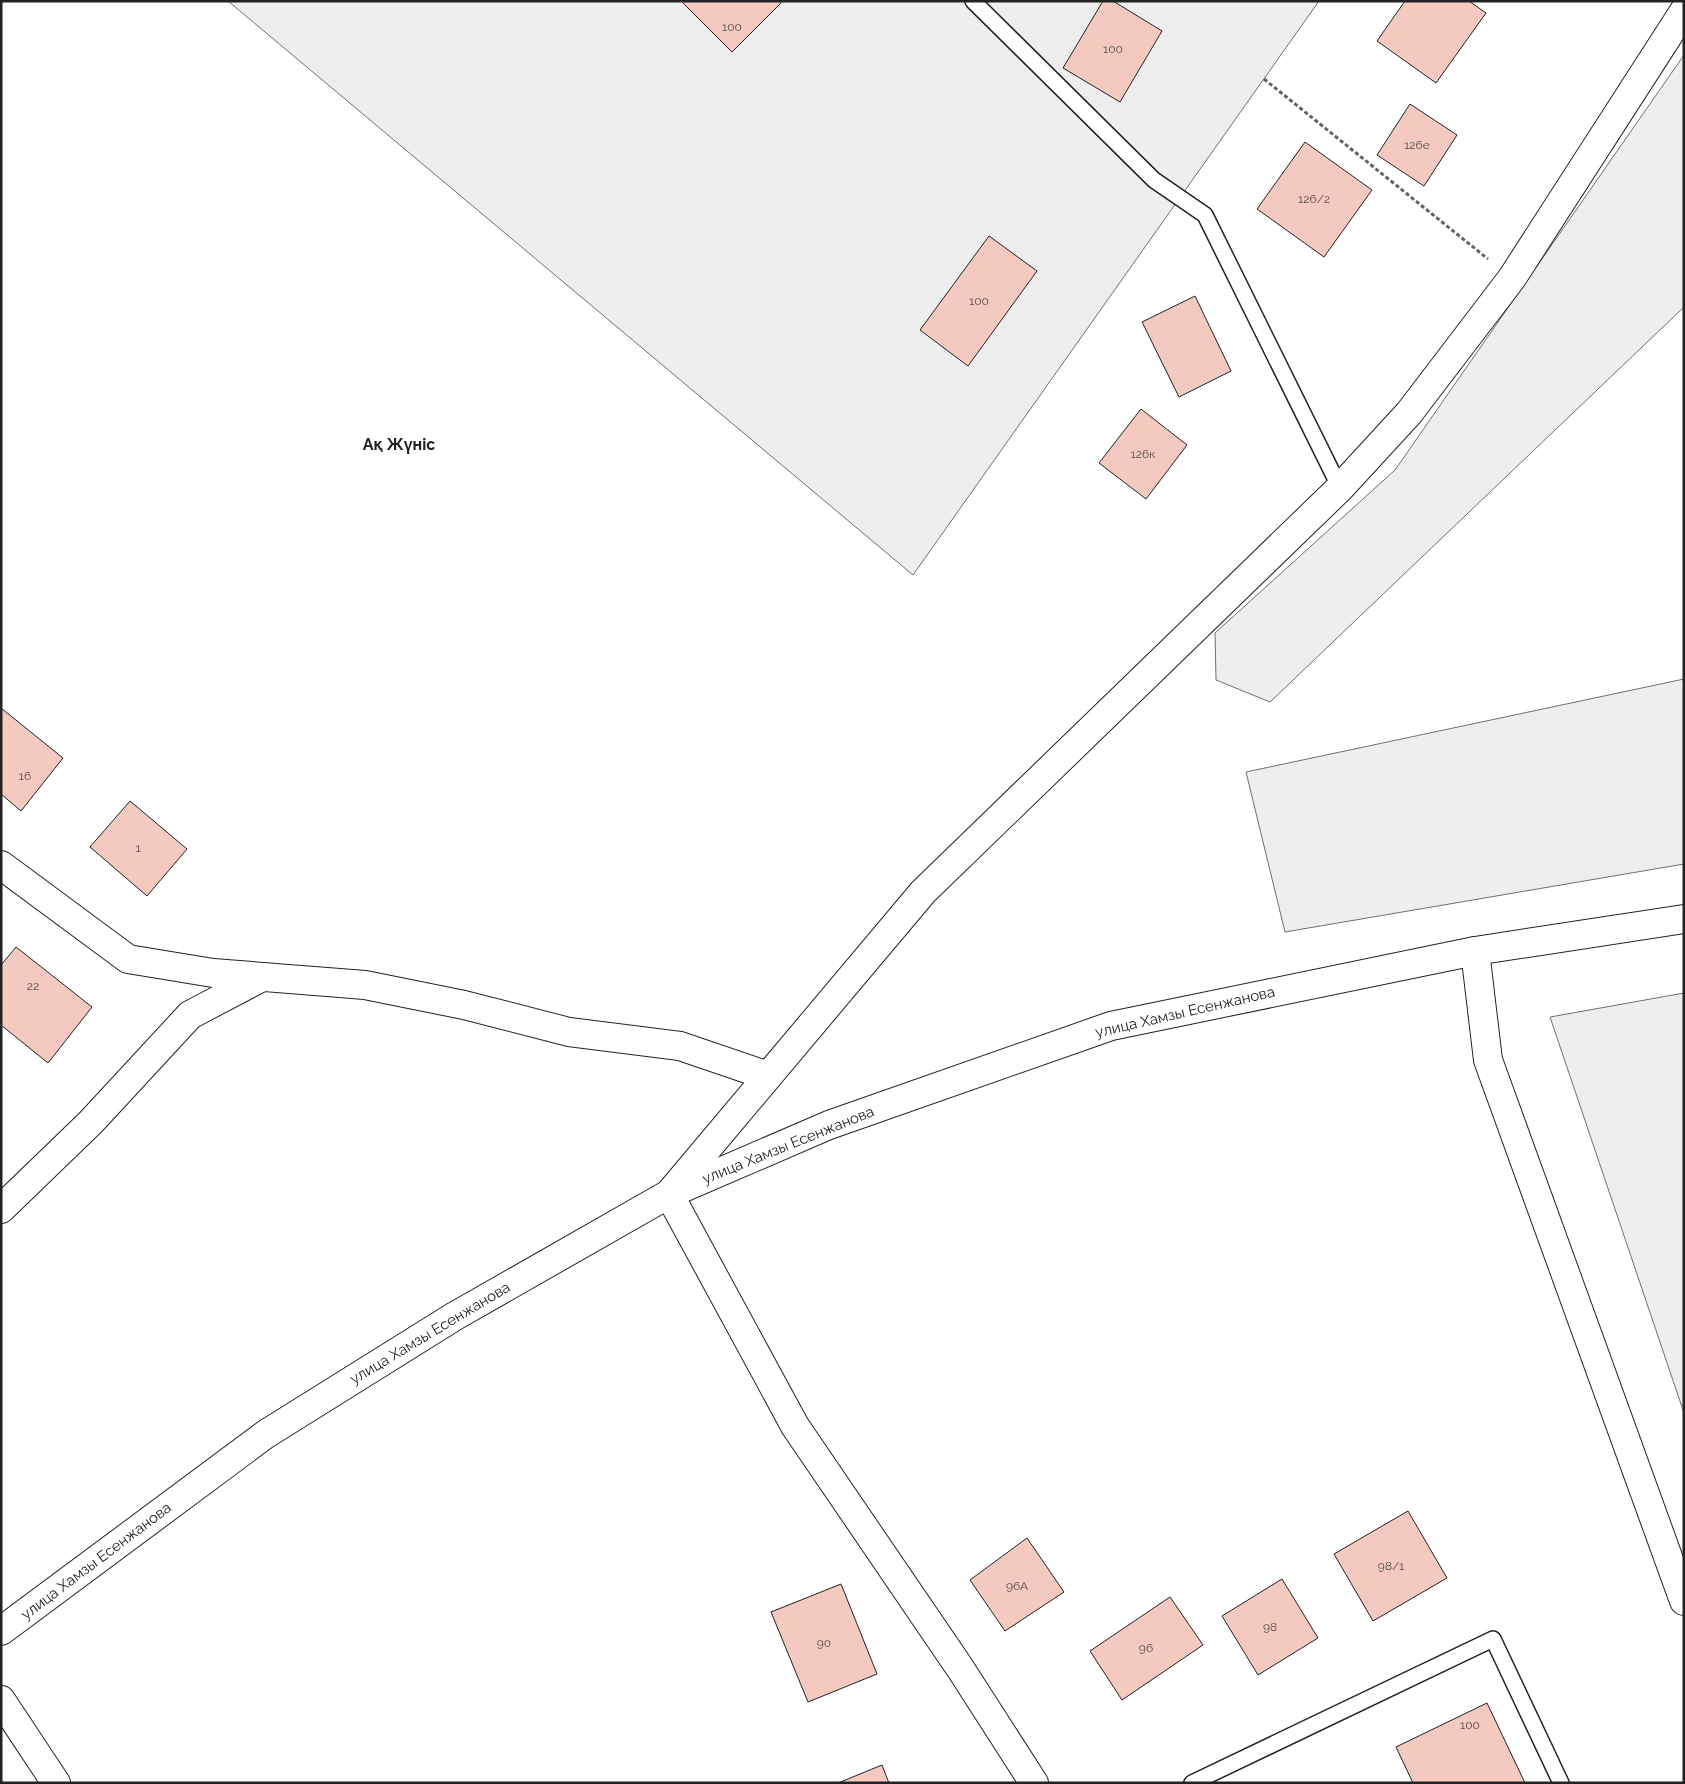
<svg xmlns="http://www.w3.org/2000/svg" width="1685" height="1784" viewBox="0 0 1685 1784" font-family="Raleway,sans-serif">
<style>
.green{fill:#eee;stroke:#6f6f6f}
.building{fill:#f3c9c0;stroke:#222}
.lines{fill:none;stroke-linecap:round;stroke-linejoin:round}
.lane-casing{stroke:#222;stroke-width:18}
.street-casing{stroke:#222;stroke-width:30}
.secondary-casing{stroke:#222;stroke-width:30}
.path{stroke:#646464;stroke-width:3;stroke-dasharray:4 2.5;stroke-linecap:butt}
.lane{stroke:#fff;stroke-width:15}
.street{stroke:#fff;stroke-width:28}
.secondary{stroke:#fff;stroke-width:28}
.labels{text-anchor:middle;stroke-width:4;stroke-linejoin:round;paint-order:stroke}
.number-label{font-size:12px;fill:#564c4a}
.street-label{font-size:15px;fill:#222;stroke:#fff}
.neighbourhood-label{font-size:16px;font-weight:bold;fill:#222;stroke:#fff}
</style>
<rect width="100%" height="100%" fill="#fff"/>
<g class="green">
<path d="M 228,1 L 1319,1 L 913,575 Z"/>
<path d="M 1684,55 L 1684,307 L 1270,702 L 1216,680 L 1215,633 L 1395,470 Z"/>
<path d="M 1684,679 L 1684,864 L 1285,932 L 1246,772 Z"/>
<path d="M 1684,993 L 1684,1413 L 1550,1017 Z"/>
</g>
<g class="building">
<path d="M 681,1 L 780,1 L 781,3 L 732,52 Z"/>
<path d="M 1103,1 L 1113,1 L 1162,31 L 1120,102 L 1063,68 Z"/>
<path d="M 1405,1 L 1469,1 L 1486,13 L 1436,83 L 1377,41 Z"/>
<path d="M 1410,104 L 1457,135 L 1424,186 L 1377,155 Z"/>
<path d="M 1305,142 L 1372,190 L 1324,257 L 1257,209 Z"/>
<path d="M 989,236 L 1037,271 L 968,366 L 920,330 Z"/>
<path d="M 1195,296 L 1231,371 L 1179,397 L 1142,322 Z"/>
<path d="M 1141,409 L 1187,445 L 1146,499 L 1099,463 Z"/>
<path d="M 1,708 L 63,758 L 21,811 L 1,794 Z"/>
<path d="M 130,801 L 187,849 L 147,896 L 90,847 Z"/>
<path d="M 16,947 L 92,1007 L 48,1063 L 1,1025 L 1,965 Z"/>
<path d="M 1408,1511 L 1447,1578 L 1373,1621 L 1334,1554 Z"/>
<path d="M 1027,1538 L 1064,1592 L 1005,1631 L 970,1580 Z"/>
<path d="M 1282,1579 L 1318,1638 L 1258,1675 L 1222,1616 Z"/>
<path d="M 841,1584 L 877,1674 L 808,1702 L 771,1612 Z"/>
<path d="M 1170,1597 L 1203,1645 L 1122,1700 L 1090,1651 Z"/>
<path d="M 1487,1703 L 1525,1783 L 1413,1783 L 1396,1747 Z"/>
<path d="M 882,1765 L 889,1783 L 838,1783 Z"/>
</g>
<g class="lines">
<g class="lane-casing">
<g id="lane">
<path d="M 973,1 L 1154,180 L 1205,215 L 1340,488"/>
<path d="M 1192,1783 L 1493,1639 L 1561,1783"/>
</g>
</g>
<g class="street-casing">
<g id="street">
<path d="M 1,865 L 128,959 L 213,973 L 365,985 L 464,1005 L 569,1032 L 680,1046 L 768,1076"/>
<path d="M 1684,919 L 1475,951 L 1488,1060 L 1684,1601"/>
<path d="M 1,1209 L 91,1122 L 190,1015 L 262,977"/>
<path d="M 1,1700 L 56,1783"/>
<path d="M 1034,1783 L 960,1668 L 795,1426 L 669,1194 L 923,892 L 1340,488 L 1409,413 L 1512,278 L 1684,11"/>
</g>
</g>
<g class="secondary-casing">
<path id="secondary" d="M 1,1631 L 266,1434 L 455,1316 L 669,1194 L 829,1125 L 1111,1026 L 1475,951"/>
</g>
<path class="path" d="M 1264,79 L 1488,259"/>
<use href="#lane" class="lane"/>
<use href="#street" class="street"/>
<use href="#secondary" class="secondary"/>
</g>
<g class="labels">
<g class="number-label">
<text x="732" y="31">100</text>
<text x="1113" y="53">100</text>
<text x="1417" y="149">126е</text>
<text x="1314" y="203">126/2</text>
<text x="979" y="305">100</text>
<text x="1143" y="458">126к</text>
<text x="25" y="780">16</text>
<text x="138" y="852">1</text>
<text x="33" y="990">22</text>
<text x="1391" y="1570">98/1</text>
<text x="1017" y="1590">96А</text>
<text x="1270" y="1631">98</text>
<text x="824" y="1647">90</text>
<text x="1146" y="1652">96</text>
<text x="1470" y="1729">100</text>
</g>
<g class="street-label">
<text transform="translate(1185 1012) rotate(-13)" y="5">улица Хамзы Есенжанова</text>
<text transform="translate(788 1145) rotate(-22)" y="5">улица Хамзы Есенжанова</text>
<text transform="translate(430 1333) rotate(-31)" y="5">улица Хамзы Есенжанова</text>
<text transform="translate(96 1561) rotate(-37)" y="5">улица Хамзы Есенжанова</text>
</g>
<g class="neighbourhood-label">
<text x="399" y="450">Ақ Жүніс</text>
</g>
</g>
<rect width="1685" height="1784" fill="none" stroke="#222222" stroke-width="5"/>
</svg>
